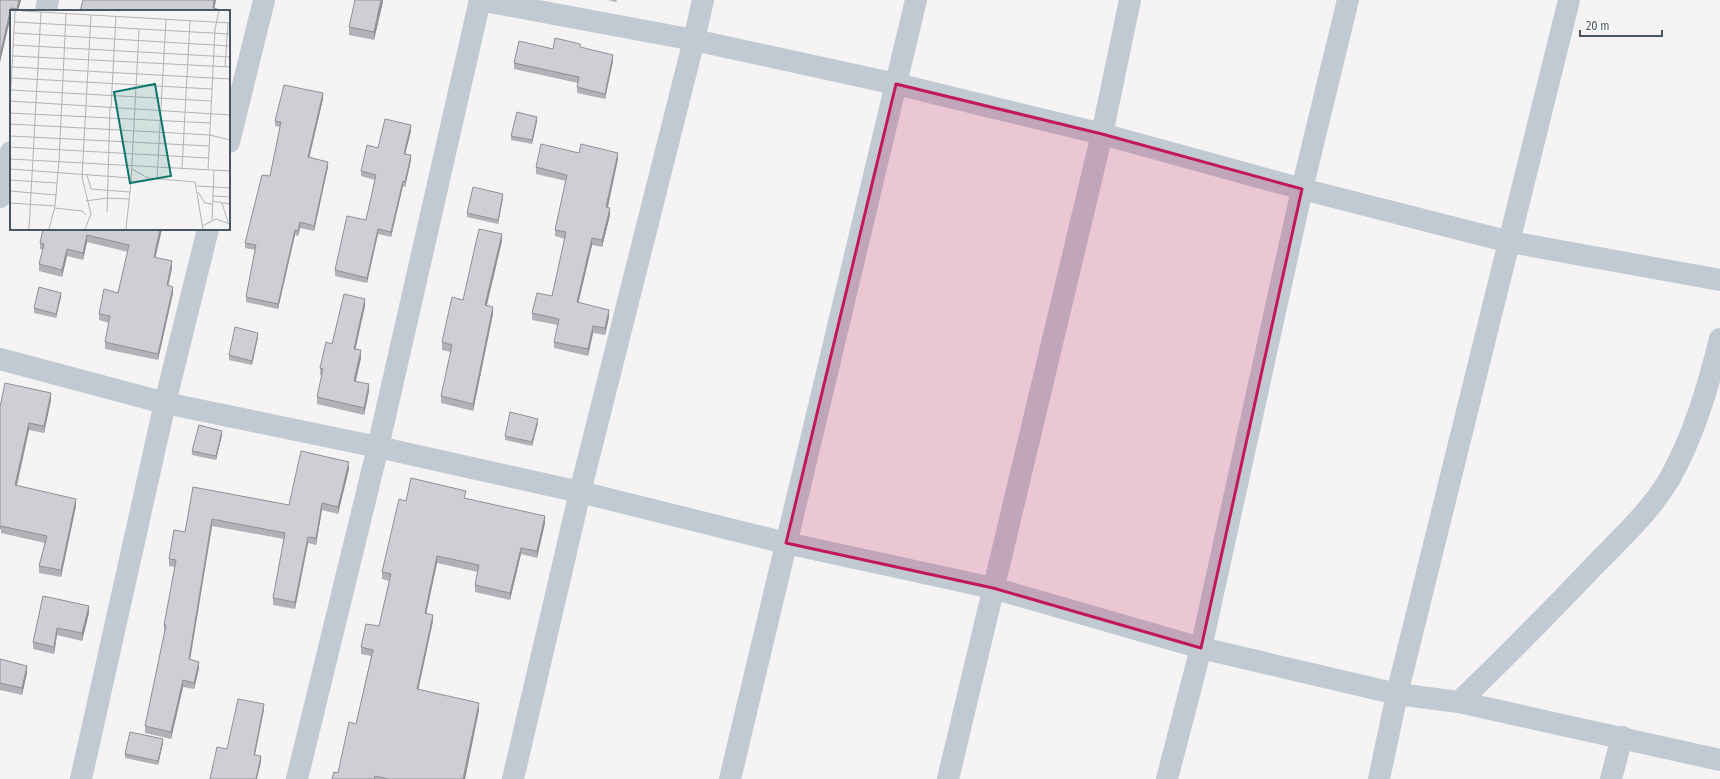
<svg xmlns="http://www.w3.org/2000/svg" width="1720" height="779" viewBox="0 0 1720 779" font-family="'Fira Sans Condensed',sans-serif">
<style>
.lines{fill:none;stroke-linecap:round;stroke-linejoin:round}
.street{stroke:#c1cad2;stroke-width:22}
.wall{fill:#b0b2b7}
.shaded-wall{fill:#909195}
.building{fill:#cdcfd5;stroke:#909195}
.marked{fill:#c2185b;fill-opacity:0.2;stroke:#c2185b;stroke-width:3;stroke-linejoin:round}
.inset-road{fill:none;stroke:#b1b4b9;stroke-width:1}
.view{fill:#0f766e;fill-opacity:0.15;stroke:#0f766e;stroke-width:2}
.inset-edge{fill:none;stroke:#4a5661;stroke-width:2}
</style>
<rect width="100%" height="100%" fill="#f5f3f3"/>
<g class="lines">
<g class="street">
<path d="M 479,0 L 694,40 L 896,84 L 1102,134 L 1302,189 L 1510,242 L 1720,280"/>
<path d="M 46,11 L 48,0"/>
<path d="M 229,142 L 264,0"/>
<path d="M 0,197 L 11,152"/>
<path d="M 0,359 L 165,403 L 378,447 L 580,492 L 786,543 L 993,588 L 1201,648 L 1397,694 L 1459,702 L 1720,760"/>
<path d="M 1459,702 C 1505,658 1549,613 1593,567 C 1620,539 1650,512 1670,478 C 1694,435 1708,387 1720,339"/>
<path d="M 81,779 L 165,403 L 208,229"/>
<path d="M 297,779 L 378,447 L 480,0"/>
<path d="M 513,779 L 580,492 L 694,40 L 703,0"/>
<path d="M 730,779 L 916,0"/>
<path d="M 948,779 L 1102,134 L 1130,0"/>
<path d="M 1167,779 L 1201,648 L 1302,189 L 1348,0"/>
<path d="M 1379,779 L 1397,694 L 1569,0"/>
<path d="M 1611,779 L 1622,737"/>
</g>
</g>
<g class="wall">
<path d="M 0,0 L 21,0 L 18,11 L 11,11 L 11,15 L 0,62 Z"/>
<path d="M 383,0 L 374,40 L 349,35 L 349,27 Z"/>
<path d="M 608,0 L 617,0 L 616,2 Z"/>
<path d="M 580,48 L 613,61 L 605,99 L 577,93 L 577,87 L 578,83 L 514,69 L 514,63 L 553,49 Z"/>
<path d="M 323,99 L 309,158 L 328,167 L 314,231 L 300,228 L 298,236 L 295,235 L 278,309 L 246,302 L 246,297 L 255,250 L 245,248 L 245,243 L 270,176 L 280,127 L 275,126 L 275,121 Z"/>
<path d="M 537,121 L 532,144 L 511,140 L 511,136 Z"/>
<path d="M 411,131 L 405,154 L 411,160 L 405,187 L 403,186 L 391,237 L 378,234 L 367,283 L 335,276 L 335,270 L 366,220 L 375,180 L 361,176 L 361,171 L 378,148 Z"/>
<path d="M 579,153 L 618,159 L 608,208 L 610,215 L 602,247 L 592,245 L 578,303 L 609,317 L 605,335 L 593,333 L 588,356 L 554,348 L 554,342 L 558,325 L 532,320 L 532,313 L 552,296 L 565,239 L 555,236 L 555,230 L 566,181 L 536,174 L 536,167 Z"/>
<path d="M 503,198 L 498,224 L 467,217 L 467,213 Z"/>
<path d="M 43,229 L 162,229 L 155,257 L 172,268 L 168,285 L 173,293 L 158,360 L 105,349 L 105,342 L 109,323 L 99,320 L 99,314 L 118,293 L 128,252 L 87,242 L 83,260 L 67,256 L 62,277 L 39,271 L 39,264 L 43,250 L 40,249 L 40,243 Z"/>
<path d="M 502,241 L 487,305 L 493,314 L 473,411 L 441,403 L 441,396 L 451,352 L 442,350 L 442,342 L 463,300 Z"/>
<path d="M 61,297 L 56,318 L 34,313 L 34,308 Z"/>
<path d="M 365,306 L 355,349 L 361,358 L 356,381 L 369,391 L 364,415 L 317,404 L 317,397 L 322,376 L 320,375 L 320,368 L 332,344 Z"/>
<path d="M 258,337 L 252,365 L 229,360 L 229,355 Z"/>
<path d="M 51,400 L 44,433 L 29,430 L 17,486 L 76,506 L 61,577 L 39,573 L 39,566 L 45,543 L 1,533 L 0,407 Z"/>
<path d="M 538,423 L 532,446 L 505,440 L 505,436 Z"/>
<path d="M 222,435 L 216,460 L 192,455 L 192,451 Z"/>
<path d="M 349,469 L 338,514 L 322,510 L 316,545 L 308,543 L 295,609 L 273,605 L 273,598 L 284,539 L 212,526 L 190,660 L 199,668 L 194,689 L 183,687 L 171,739 L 145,733 L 145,726 L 165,632 L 164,632 L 164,625 L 175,567 L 169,566 L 169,559 L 185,532 L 193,487 L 289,505 Z"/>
<path d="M 466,498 L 545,523 L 537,558 L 521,554 L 510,600 L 475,592 L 475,585 L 478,572 L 437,563 L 426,613 L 433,621 L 418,689 L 479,710 L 465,779 L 332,779 L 338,773 L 356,724 L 371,656 L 361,654 L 361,647 L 379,626 L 389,581 L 382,579 L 382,572 L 406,501 Z"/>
<path d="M 43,596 L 89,613 L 82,641 L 57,635 L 54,654 L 33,649 L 33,642 Z"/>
<path d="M 0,659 L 27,673 L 22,695 L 0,690 Z"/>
<path d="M 163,743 L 158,765 L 125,758 L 125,754 Z"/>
</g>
<g class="shaded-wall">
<path d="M 19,0 L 21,0 L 18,11 L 17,11 Z"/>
<path d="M 214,0 L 216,0 L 214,11 L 213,8 Z"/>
<path d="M 381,0 L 383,0 L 383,2 L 374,40 L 374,32 Z"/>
<path d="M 11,8 L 11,15 L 0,62 L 0,55 Z"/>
<path d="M 613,55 L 613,61 L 605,99 L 605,94 Z"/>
<path d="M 323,93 L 323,99 L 308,163 L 308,157 Z"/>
<path d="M 537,117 L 537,121 L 532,144 L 532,140 Z"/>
<path d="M 411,125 L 411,131 L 404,159 L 404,154 Z"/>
<path d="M 618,153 L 618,159 L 606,214 L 606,207 Z"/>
<path d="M 411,155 L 411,160 L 405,187 L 405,182 Z"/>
<path d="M 328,162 L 328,167 L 314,231 L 314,226 Z"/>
<path d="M 403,181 L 403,186 L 391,237 L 391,232 Z"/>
<path d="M 503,194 L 503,198 L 498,224 L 498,220 Z"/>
<path d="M 610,208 L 610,215 L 602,247 L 602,240 Z"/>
<path d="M 300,222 L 300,228 L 298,236 L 298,231 Z"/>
<path d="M 160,229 L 162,229 L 154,264 L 154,257 Z"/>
<path d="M 378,229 L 378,234 L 367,283 L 367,278 Z"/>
<path d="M 295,230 L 295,235 L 278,309 L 278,304 Z"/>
<path d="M 502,234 L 502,241 L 485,312 L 485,305 Z"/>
<path d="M 87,235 L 87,242 L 83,260 L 83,253 Z"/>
<path d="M 592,238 L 592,245 L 577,309 L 577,302 Z"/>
<path d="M 67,249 L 67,256 L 62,277 L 62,270 Z"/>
<path d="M 172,261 L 172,268 L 167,292 L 167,285 Z"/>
<path d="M 173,287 L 173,293 L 158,360 L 158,354 Z"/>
<path d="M 61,293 L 61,297 L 56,318 L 56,314 Z"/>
<path d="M 365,299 L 365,306 L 354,356 L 354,349 Z"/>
<path d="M 493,307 L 493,314 L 473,411 L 473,404 Z"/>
<path d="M 609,310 L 609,317 L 605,335 L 605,328 Z"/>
<path d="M 593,326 L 593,333 L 588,356 L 588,349 Z"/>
<path d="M 258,333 L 258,337 L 252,365 L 252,361 Z"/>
<path d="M 361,350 L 361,358 L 354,388 L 354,381 Z"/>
<path d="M 369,384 L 369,391 L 364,415 L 364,408 Z"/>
<path d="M 51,393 L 51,400 L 44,433 L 44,426 Z"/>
<path d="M 538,419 L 538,423 L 532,446 L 532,442 Z"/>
<path d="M 29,423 L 29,430 L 15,492 L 15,485 Z"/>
<path d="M 222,431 L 222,435 L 216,460 L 216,456 Z"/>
<path d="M 349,462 L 349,469 L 338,514 L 338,507 Z"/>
<path d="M 76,499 L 76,506 L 61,577 L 61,570 Z"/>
<path d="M 322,503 L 322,510 L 316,545 L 316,538 Z"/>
<path d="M 545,516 L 545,523 L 537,558 L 537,551 Z"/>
<path d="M 212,519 L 212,526 L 189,666 L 189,659 Z"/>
<path d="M 308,537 L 308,543 L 295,609 L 295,602 Z"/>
<path d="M 521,548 L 521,554 L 510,600 L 510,593 Z"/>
<path d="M 437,556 L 437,563 L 425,620 L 425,613 Z"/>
<path d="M 89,606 L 89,613 L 82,641 L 82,633 Z"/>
<path d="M 433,615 L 433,621 L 417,696 L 417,689 Z"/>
<path d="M 57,628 L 57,635 L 54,654 L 54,647 Z"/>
<path d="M 199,662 L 199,668 L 194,689 L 194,683 Z"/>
<path d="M 27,666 L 27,673 L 22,695 L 22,688 Z"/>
<path d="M 183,680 L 183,687 L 171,739 L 171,732 Z"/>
<path d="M 479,703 L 479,710 L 465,779 L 463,779 Z"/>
<path d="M 264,704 L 264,710 L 254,760 L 254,755 Z"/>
<path d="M 163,739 L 163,743 L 158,765 L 158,761 Z"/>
<path d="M 261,756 L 261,762 L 257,779 L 256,779 Z"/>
</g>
<g class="building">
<path d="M 0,0 L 19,0 L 17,9 L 11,8 L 0,55 Z"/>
<path d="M 83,0 L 214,0 L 213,8 L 225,11 L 80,11 Z"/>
<path d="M 355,0 L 381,0 L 374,32 L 349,27 Z"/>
<path d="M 555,38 L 580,44 L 580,47 L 613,55 L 605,94 L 577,87 L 579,77 L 514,63 L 519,41 L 553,49 Z"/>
<path d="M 284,85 L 323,93 L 308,157 L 328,162 L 314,226 L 300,222 L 298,231 L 295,230 L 278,304 L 246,297 L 256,245 L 245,243 L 262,175 L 270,176 L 281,122 L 275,121 Z"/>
<path d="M 517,112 L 537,117 L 532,140 L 511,136 Z"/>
<path d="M 385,119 L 411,125 L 404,154 L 411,155 L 405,182 L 403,181 L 391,232 L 378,229 L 367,278 L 335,270 L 347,216 L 366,220 L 376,175 L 361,171 L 367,145 L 378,148 Z"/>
<path d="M 541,144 L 579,153 L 581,144 L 618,153 L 606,207 L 610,208 L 602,240 L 592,238 L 577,302 L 609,310 L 605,328 L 593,326 L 588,349 L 554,342 L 559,319 L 532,313 L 537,293 L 552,296 L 566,232 L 555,230 L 567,175 L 536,167 Z"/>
<path d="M 473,187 L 503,194 L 498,220 L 467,213 Z"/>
<path d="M 43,229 L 160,229 L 154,257 L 172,261 L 167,285 L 173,287 L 158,354 L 105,342 L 110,316 L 99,314 L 104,289 L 118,293 L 129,245 L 87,235 L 83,253 L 67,249 L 62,270 L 39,264 L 44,244 L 40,243 Z"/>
<path d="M 479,229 L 502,234 L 485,305 L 493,307 L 473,404 L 441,396 L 452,345 L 442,342 L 452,297 L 463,300 Z"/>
<path d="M 39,287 L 61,293 L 56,314 L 34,308 Z"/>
<path d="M 344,294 L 365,299 L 354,349 L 361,350 L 354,381 L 369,384 L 364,408 L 317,397 L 323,369 L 320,368 L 326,342 L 332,344 Z"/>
<path d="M 235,327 L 258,333 L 252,361 L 229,355 Z"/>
<path d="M 5,383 L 51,393 L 44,426 L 29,423 L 15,485 L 76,499 L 61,570 L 39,566 L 47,536 L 1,526 L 0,529 L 0,407 Z"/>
<path d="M 510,412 L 538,419 L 532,442 L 505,436 Z"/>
<path d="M 199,425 L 222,431 L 216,456 L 192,451 Z"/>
<path d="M 301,451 L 349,462 L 338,507 L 322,503 L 316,538 L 308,537 L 295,602 L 273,598 L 285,533 L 212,519 L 189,659 L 199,662 L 194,683 L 183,680 L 171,732 L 145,726 L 166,625 L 164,625 L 176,560 L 169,559 L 174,530 L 185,532 L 193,487 L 289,505 Z"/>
<path d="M 411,478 L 466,491 L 464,498 L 545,516 L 537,551 L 521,548 L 510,593 L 475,585 L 479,565 L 437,556 L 425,613 L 433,615 L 417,689 L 479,703 L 463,779 L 389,779 L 375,776 L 374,779 L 332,779 L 334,772 L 338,773 L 349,722 L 356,724 L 373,650 L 361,647 L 366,624 L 379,626 L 391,574 L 382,572 L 399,499 L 406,501 Z"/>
<path d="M 43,596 L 89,606 L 82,633 L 57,628 L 54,647 L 33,642 Z"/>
<path d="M 0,659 L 27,666 L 22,688 L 0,683 Z"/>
<path d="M 238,699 L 264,704 L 254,755 L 261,756 L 256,779 L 210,779 L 217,747 L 227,749 Z"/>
<path d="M 130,732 L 163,739 L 158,761 L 125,754 Z"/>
</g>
<path class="marked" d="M 896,84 L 1102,134 L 1302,189 L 1201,648 L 993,588 L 786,543 Z"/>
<g transform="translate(10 10)">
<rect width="220" height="220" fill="#f5f3f3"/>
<path class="inset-road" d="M 12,1 L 220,13M 5,12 L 220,24M 4,23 L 220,36M 3,35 L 220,47M 3,46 L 220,57M 2,57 L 220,69M 215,57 L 218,13M 2,68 L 202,79M 1,80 L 201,91M 0,91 L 220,105M 0,94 L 5,1M 101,97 L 106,6M 0,103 L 200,113M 0,114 L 200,125 L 220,130M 0,126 L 199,136M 0,137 L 198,148M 0,149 L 220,161M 0,159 L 121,168M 122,159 L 138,168 L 185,172 L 193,219M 172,159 L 180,10M 198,160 L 205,19 L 209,1M 77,165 L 81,179 L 120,182M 147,169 L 156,9M 0,170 L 47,173M 187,176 L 220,178M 0,181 L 46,185M 188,182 L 195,193 L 202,194M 202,186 L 220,187M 76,191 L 97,188 L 119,189M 202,191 L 220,194M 0,193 L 45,196M 212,193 L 218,212M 45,198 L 72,201 L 76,205M 97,202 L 100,97M 202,210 L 204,160M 192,216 L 206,209 L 220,214M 19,219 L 31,2M 39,219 L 45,196 L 49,151 L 56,4M 75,219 L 81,204 L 72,167 L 81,5M 116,219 L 121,172 L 129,20"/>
<path class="view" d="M 145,74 L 161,166 L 120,173 L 104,82 Z"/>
<rect width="220" height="220" class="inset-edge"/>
</g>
<path d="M1580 30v6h82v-6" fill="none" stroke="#4a5661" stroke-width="2"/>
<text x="1586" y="30" font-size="12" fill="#4a5661" stroke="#ffffff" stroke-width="3" paint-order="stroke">20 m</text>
</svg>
